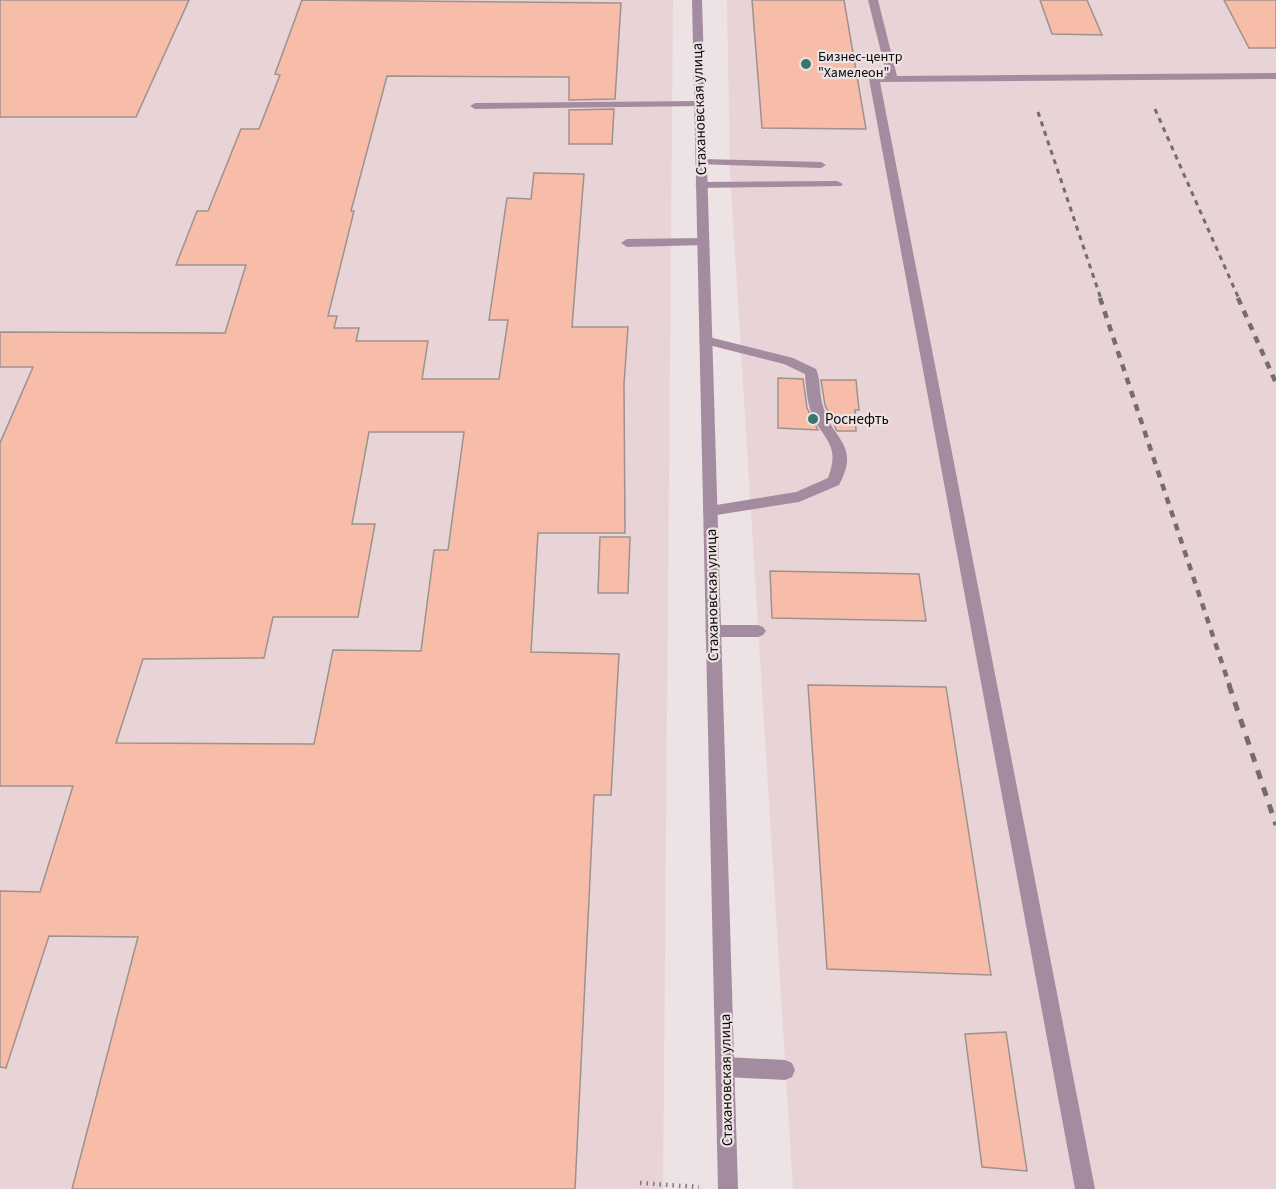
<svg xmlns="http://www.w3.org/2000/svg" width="1276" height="1189" viewBox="0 0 1276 1189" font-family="'Source Sans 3',sans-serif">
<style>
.built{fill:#e8d3d7}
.building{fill:#f8bda9;stroke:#9c928e;stroke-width:1.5;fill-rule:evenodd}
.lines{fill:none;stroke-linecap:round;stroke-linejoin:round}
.path{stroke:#80787a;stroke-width:4.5;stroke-dasharray:1.5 5;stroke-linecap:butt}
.service{fill:#a48ca0;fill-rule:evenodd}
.minor{fill:#a48ca0;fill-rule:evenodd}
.rail-far2{stroke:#746d6e;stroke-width:3;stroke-dasharray:5 5;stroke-linecap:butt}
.rail-far1{stroke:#746d6e;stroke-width:4.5;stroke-dasharray:7 7;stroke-linecap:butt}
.rail{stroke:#746d6e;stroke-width:5;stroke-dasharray:9 9;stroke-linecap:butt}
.poi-dot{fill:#36796a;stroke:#ede2e4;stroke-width:2}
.labels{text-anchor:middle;stroke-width:4.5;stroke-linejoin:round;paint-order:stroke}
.far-poi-label{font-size:14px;fill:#0e0a0b;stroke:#ede2e4;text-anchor:start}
.street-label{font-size:15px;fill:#0e0a0b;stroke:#ede2e4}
.poi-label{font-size:15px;fill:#0e0a0b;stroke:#ede2e4;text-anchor:start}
</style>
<rect width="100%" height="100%" fill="#ede2e4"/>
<g class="built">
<path d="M 0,0 L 673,0 L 663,1189 L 0,1189 Z"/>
<path d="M 727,0 L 1276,0 L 1276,1189 L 793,1189 L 730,173 Z"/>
</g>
<g class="building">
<path d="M 0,0 L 189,0 L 136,117 L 0,117 Z"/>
<path d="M 302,0 L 621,3 L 615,99 L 569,100 L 569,77 L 387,76 L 351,211 L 354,211 L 328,316 L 337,316 L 334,328 L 359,328 L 356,341 L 428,341 L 422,379 L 499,379 L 508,320 L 489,320 L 507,198 L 531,199 L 534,173 L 584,174 L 572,327 L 628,327 L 624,384 L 625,533 L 538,533 L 531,652 L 619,654 L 611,795 L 594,795 L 575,1189 L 72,1189 L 138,937 L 49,936 L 6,1068 L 0,1067 L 0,891 L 40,892 L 73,786 L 0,786 L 0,443 L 33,367 L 0,367 L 0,332 L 225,333 L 246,265 L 176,265 L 197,211 L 208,211 L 241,129 L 259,129 L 280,75 L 275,74 ZM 369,432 L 464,432 L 448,550 L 434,550 L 421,651 L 333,650 L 314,744 L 116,743 L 143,659 L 264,658 L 273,617 L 358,617 L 375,524 L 352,524 Z"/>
<path d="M 752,0 L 844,0 L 866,129 L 762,128 Z"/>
<path d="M 1040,0 L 1087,0 L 1102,35 L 1052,34 Z"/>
<path d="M 1224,0 L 1276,0 L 1276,48 L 1249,48 Z"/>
<path d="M 614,109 L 612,144 L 569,144 L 569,110 Z"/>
<path d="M 778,378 L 803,379 L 807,408 L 818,430 L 778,428 Z"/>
<path d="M 821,380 L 856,380 L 859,410 L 855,410 L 856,431 L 837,431 L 825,405 Z"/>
<path d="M 600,537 L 630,537 L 628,593 L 598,593 Z"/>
<path d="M 770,571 L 919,574 L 926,621 L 772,618 Z"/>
<path d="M 808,685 L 946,687 L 991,975 L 827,969 Z"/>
<path d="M 1006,1032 L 1027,1171 L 982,1167 L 965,1034 Z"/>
</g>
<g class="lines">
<path class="path" d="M 640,1183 L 699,1187"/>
<g class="service">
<path d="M 868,0 L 878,0 L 897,76 L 1276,73 L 1276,79 L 880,82 L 1095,1189 L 1075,1189 L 869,79 L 874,76 L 887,76 Z"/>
<path d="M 699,101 L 703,102 L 703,106 L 475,109 L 470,106 L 475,103 Z"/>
<path d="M 701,159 L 821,162 L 826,165 L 821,168 L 697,164 L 696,162 Z"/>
<path d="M 837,181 L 843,184 L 841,186 L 701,188 L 695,185 L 701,182 Z"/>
<path d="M 703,238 L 709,242 L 707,245 L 627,247 L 621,243 L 627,239 Z"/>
<path d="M 705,336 L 793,358 L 816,369 C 821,380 819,394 823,406 C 832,440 861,444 839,485 L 799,502 L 710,516 L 705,515 L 703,511 L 705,507 L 710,506 L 796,492 L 828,478 C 841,443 823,441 811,412 C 807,400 806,387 805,374 L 784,364 L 701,343 L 699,340 Z"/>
<path d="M 713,625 L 758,625 L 763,627 L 766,631 L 763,635 L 758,637 L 713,637 L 708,635 L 705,631 L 708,627 Z"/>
<path d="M 725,1057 L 785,1060 L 792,1063 L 795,1070 L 792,1077 L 785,1080 L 725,1077 L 718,1074 L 715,1067 L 718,1060 Z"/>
</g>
<path class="minor" d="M 692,0 L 702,0 L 738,1189 L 718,1189 Z"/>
<g class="rail-far2">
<path d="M 1155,109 L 1239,299"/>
<path d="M 1038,112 L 1101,299"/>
</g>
<g class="rail-far1">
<path d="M 1100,298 L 1230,687"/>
<path d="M 1238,298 L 1276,383"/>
</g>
<path class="rail" d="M 1229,685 L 1276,825"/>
</g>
<g class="poi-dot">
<circle cx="806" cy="64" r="6"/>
<circle cx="813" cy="419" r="6"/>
</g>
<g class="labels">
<g class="far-poi-label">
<text x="818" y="61">Бизнес-центр<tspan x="818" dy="16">"Хамелеон"</tspan></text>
</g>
<g class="street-label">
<text transform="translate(699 109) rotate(-92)" y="5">Стахановская улица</text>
<text transform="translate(712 595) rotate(-91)" y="5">Стахановская улица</text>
<text transform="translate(726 1080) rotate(-91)" y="5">Стахановская улица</text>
</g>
<g class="poi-label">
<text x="825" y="424">Роснефть</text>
</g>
</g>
</svg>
